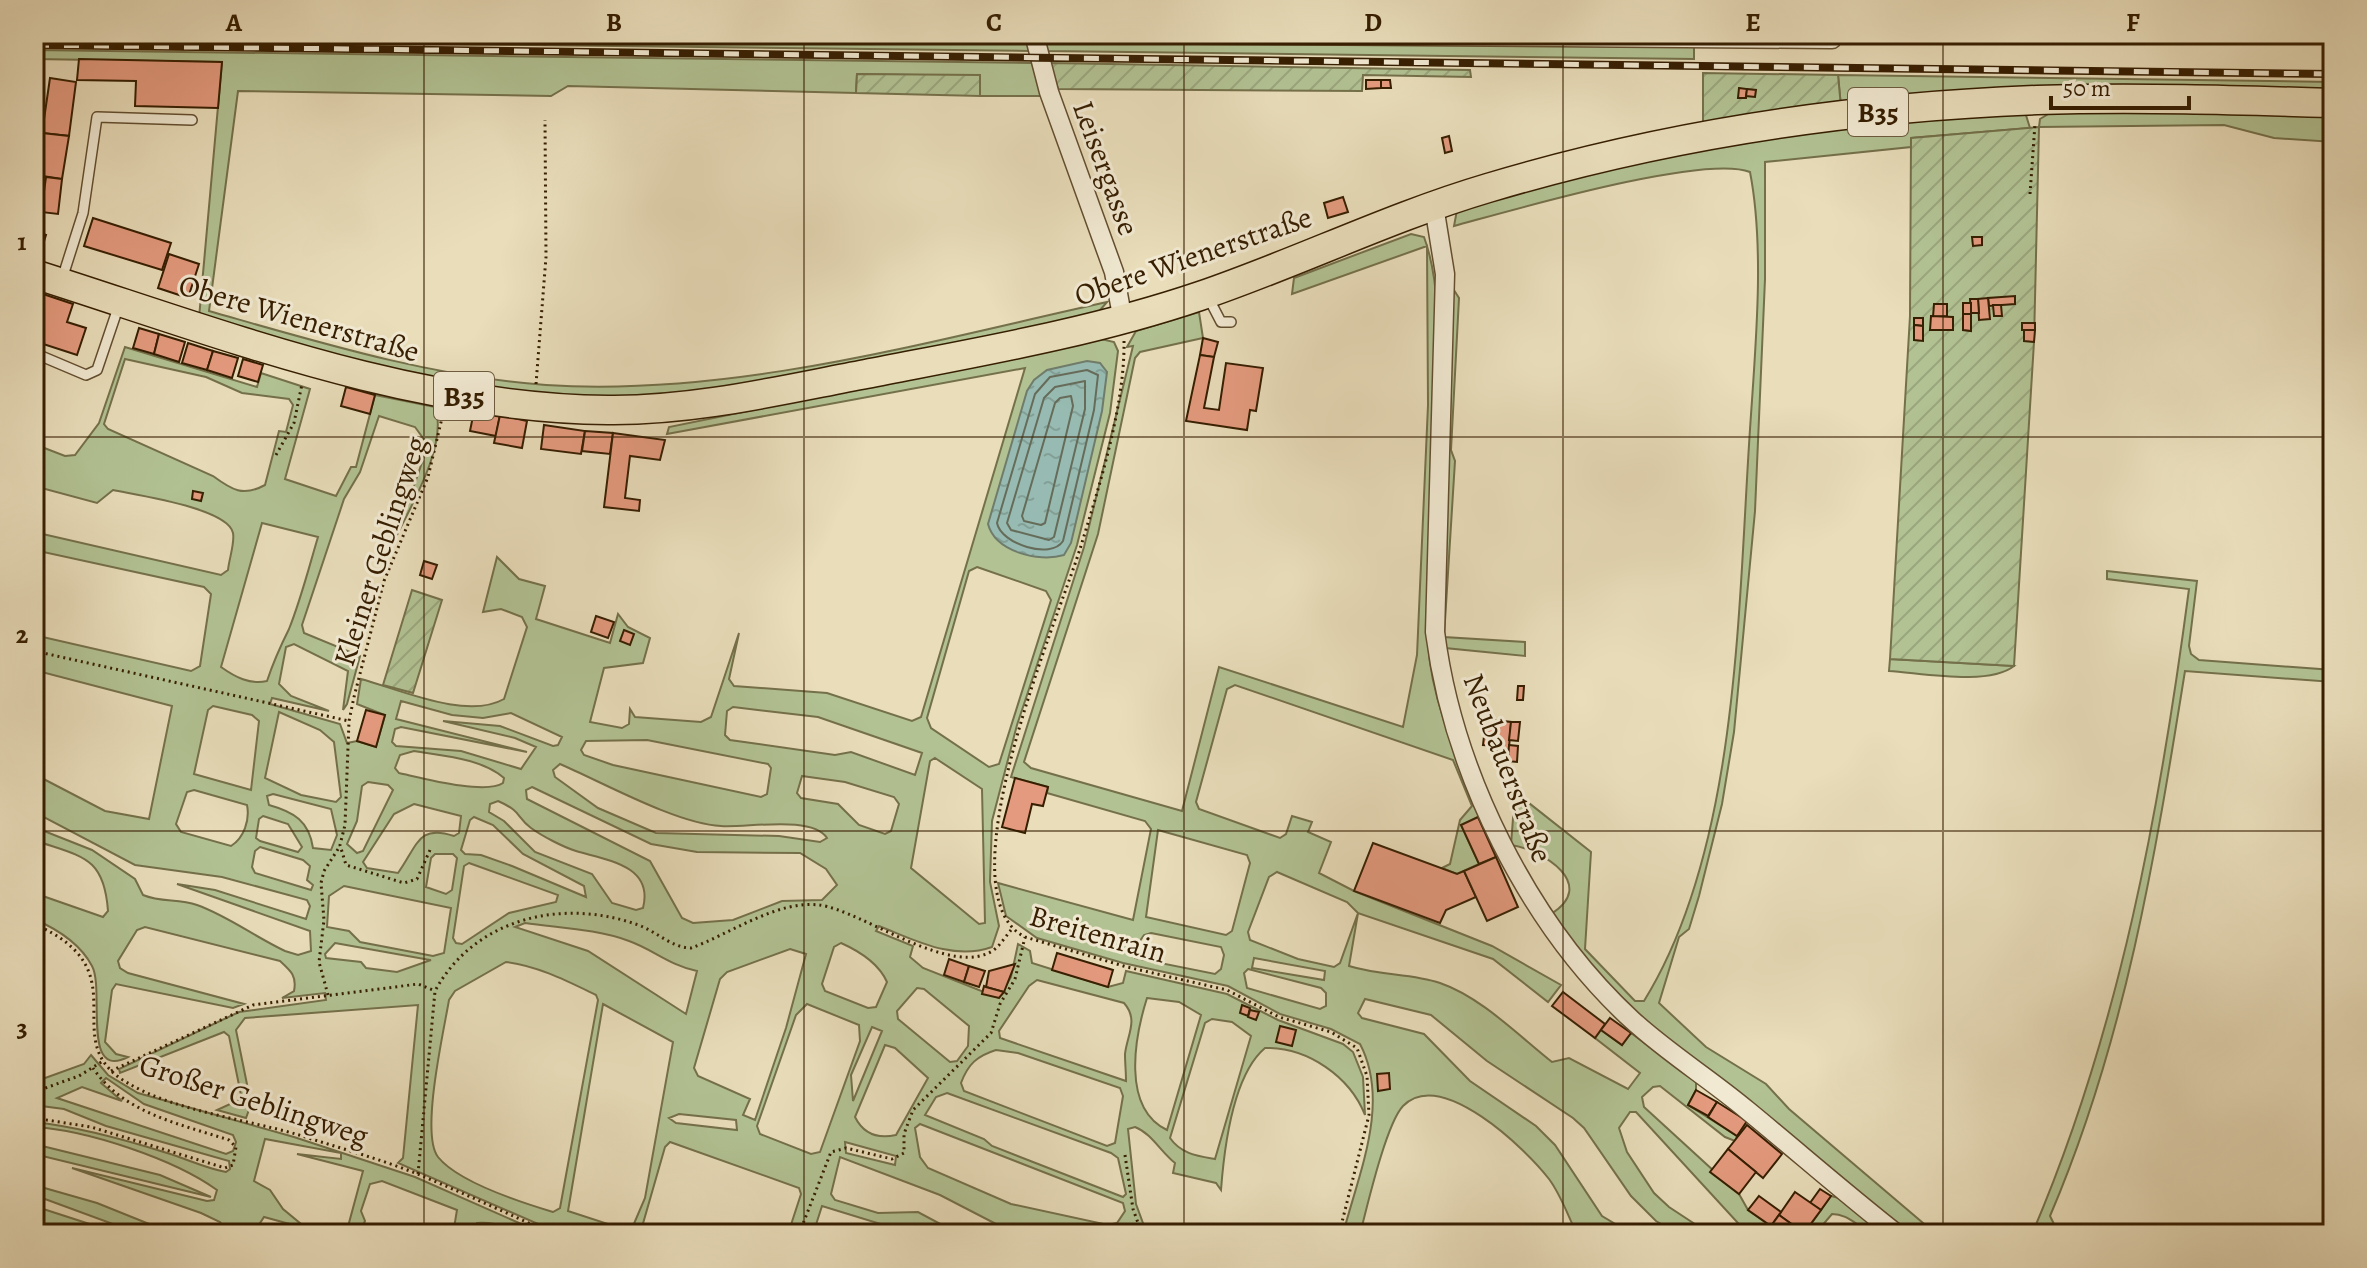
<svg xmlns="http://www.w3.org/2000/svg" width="2367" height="1268" viewBox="0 0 2367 1268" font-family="Alegreya,serif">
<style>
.green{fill:#b2c293;stroke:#74704a;stroke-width:2;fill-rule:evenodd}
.garden{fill:url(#garden-furrows);stroke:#74704a;stroke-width:2}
.water{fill:url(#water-ripples);stroke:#707c6b;stroke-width:2}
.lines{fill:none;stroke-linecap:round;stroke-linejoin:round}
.shore{stroke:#666c5a;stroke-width:2}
.building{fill:#e49a7e;stroke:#361e01;stroke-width:2}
.service-casing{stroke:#634e2f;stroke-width:12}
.minor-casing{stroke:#634e2f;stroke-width:21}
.primary-casing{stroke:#361e01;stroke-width:31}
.path{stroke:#361e01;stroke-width:3;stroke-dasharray:2 4;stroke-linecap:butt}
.service{stroke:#f1e9d2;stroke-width:9}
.minor{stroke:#f1e9d2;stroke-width:18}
.primary{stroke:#e9ddba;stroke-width:28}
.rail-casing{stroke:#361e01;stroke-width:8}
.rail{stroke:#f1e9d2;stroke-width:5;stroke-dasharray:15;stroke-linecap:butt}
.grid{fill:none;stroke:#361e01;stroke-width:2;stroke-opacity:0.55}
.labels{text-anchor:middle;stroke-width:6;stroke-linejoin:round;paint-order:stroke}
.shield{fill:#f1e9d2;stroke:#6e5b40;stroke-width:2}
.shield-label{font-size:28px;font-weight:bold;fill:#361e01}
.street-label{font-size:30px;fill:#361e01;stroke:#f1e9d2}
.neatline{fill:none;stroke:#361e01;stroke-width:3}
.grid-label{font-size:26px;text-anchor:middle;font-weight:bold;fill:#361e01}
</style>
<defs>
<pattern id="garden-furrows" width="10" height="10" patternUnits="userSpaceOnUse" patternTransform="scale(2)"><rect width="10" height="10" fill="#b2c293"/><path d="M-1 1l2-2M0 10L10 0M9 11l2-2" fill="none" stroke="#9aa67d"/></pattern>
<pattern id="water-ripples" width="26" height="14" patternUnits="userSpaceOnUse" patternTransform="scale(2)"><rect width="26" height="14" fill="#97bbb2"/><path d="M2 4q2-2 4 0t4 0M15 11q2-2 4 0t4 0" fill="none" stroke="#83a097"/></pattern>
</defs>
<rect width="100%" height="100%" fill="#e9ddba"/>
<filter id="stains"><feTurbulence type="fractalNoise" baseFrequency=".0025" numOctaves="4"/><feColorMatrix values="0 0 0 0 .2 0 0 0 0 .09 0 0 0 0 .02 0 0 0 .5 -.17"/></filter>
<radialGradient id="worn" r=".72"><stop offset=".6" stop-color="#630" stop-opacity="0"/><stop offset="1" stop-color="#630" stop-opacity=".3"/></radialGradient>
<g class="green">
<path d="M 34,34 L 444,34 L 537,38 L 538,41 L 607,41 L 607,38 L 1027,43 L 1030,51 L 34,39 Z"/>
<path d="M 1073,34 L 1125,39 L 1694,42 L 1694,59 L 1047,51 L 1045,34 Z"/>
<path d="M 34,50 L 1032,63 L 1042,96 L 980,96 L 980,76 L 857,74 L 856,93 L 568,86 L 551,96 L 238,91 L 209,311 C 318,342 432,377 546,385 C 734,397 925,342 1107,302 L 1095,316 L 687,396 L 536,398 L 384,370 L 199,318 L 222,62 L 34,59 Z"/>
<path d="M 1838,75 L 2333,82 L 2333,93 L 1841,107 Z"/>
<path d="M 2055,110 L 2333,113 L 2333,142 L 2274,138 L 2224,125 L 2039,127 L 2040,119 Z"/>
<path d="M 2025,112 L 2030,128 L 1912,138 L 1911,147 L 1765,162 L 1765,279 L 1755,511 L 1734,732 L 1722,804 L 1699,896 L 1689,929 L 1679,937 L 1659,1003 L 1706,1047 L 1766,1084 L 1789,1109 L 1936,1234 L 1906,1234 L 1640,1016 L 1580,955 L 1551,914 C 1598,885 1544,850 1511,845 L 1515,792 L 1591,852 L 1585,949 L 1635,1001 L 1644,1001 C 1737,851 1738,618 1749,445 C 1754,361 1766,254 1750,172 C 1703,154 1510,211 1454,226 L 1457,210 L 1558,178 L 1785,133 Z"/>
<path d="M 1411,234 L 1424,237 C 1441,284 1438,338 1436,387 C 1433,471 1425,559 1428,642 C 1431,703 1459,760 1482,815 L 1461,825 L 1479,864 L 1457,874 L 1442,868 L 1450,864 L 1460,820 L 1472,806 L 1453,760 L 1235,685 L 1227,689 L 1196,802 L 1199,809 L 1280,838 L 1286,834 L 1292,816 L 1312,822 L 1308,832 L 1331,842 L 1319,873 L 1354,891 L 1492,946 L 1561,985 L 1548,1002 L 1493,959 L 1358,913 L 1349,966 C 1381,976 1411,973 1440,983 C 1481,997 1519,1036 1552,1062 L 1569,1058 L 1628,1089 L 1640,1073 L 1595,1038 L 1601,1030 L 1622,1045 L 1631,1033 L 1696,1081 L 1696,1090 L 1688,1105 L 1737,1136 L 1735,1141 L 1725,1137 L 1660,1086 L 1653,1087 L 1642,1097 L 1644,1107 L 1739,1194 L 1748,1210 L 1782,1234 L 1748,1234 L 1636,1112 L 1630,1112 L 1619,1128 L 1627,1152 L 1654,1193 L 1669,1207 L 1710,1234 L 1679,1234 L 1656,1221 L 1631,1196 L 1584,1128 L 1573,1118 L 1487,1061 L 1431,1015 L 1365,999 L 1358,1013 L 1362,1018 L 1424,1034 L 1470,1081 L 1536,1126 L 1555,1145 L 1602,1216 L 1632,1234 L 1577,1234 C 1568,1216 1561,1195 1549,1179 C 1526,1149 1441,1067 1403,1106 C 1386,1124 1367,1207 1360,1234 L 1343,1234 C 1358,1175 1391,1103 1360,1044 L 1331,1029 L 1280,1014 L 1228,986 L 1123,963 L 1037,938 L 1006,916 L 998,883 L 1133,920 L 1151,829 L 1145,821 L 1047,793 L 1048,787 L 1011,777 L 1084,547 L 1133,346 L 1127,347 L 1136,331 L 1199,312 L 1203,338 L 1140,352 L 1135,358 L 1098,534 L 1024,762 L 1031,768 L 1182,811 L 1219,667 L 1403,727 L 1417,655 L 1428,405 L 1427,246 L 1292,294 L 1294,278 ZM 1158,830 L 1247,855 L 1250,863 L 1232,931 L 1226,935 L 1146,917 ZM 1277,872 L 1347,902 L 1358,913 L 1340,963 L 1334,967 L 1298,959 L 1250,940 L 1248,932 L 1269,877 ZM 1151,933 L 1221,947 L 1224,955 L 1221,969 L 1215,974 L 1135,958 L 1133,951 L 1144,935 ZM 1254,958 L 1325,971 L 1324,980 L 1252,968 ZM 1248,969 L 1321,988 L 1326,993 L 1326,1006 L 1320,1009 L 1247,988 L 1244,973 Z"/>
<path d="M 1452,287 L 1459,298 L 1451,450 L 1455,461 L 1444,637 L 1525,642 L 1525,656 L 1445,648 L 1441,632 Z"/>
<path d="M 1101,339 L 1114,342 L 1118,351 L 1110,413 L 1077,545 L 1017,725 L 992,821 L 990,882 L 999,926 L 992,947 C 953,961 915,940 879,926 L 876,931 L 913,946 L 910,957 L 923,968 L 999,998 L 1011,977 L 1018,944 L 1030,951 L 1032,963 L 1108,987 L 1123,983 L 1126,971 L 1227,994 L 1278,1020 L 1343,1044 L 1353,1052 L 1363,1077 L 1365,1115 C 1350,1077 1308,1047 1265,1048 C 1232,1076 1224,1150 1221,1190 L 1216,1183 L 1173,1173 L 1175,1163 C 1161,1152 1151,1133 1135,1127 L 1128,1129 L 1136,1204 L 1147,1234 L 999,1234 L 998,1225 L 940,1195 L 840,1157 L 831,1194 L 835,1200 L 878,1213 L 918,1212 L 959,1234 L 913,1234 L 822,1206 L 813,1234 L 788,1234 L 801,1194 L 799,1188 L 670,1142 L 665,1147 L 642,1227 L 645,1234 L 561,1234 L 398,1163 L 403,1158 L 418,1005 L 245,1018 L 236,1030 L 251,1104 L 246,1118 L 217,1110 L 239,1100 L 241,1095 L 229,1036 L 224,1032 L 120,1073 L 119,1069 L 239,1012 L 326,1000 L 325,993 L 282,998 L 294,991 C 297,976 291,971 280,961 L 145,927 L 137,930 L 118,961 L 120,968 L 128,973 L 244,1004 L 233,1008 L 116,984 L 112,990 L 105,1042 L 116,1054 L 128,1057 C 81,1081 105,990 92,966 C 80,943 57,929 34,919 L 34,893 L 103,917 L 108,911 C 104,855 81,857 34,840 L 34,827 L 92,850 L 135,879 L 143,895 C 162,903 178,898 197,905 C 228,916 255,937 285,951 L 298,955 L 311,951 L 310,931 L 177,884 L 215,890 L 306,919 L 310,906 L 307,900 L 222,877 L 135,865 L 34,812 L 34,774 L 105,811 L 149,819 L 172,706 L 34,670 L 34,635 L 191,671 L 200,666 L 211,594 L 204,587 L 34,550 L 34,532 L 221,575 L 228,570 C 229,559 235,543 233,533 C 228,508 136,495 113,490 L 97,503 L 34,486 L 34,444 L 65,456 L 75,455 L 99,423 L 125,347 L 257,387 L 261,373 L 310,389 L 285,479 L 336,496 L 351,467 L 356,467 L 375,395 L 435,407 C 448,443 413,502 397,535 L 428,445 L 415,427 L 379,416 L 360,472 L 344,499 L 302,625 L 304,633 L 360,656 L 347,704 L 343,710 L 348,671 L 294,644 L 286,647 L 279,684 L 291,696 L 329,711 L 272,698 L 270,704 L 340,724 L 347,743 L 357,741 L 376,747 L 385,715 L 357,704 L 361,679 C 401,690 467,720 504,699 L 527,627 L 522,617 L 501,609 L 483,612 L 497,557 L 519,579 L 545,586 L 536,619 L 610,643 L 618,614 L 628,627 L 650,638 L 643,663 L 604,668 L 590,722 L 622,728 L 629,724 L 630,709 L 635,717 L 701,722 L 711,717 L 739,633 L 729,679 L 734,686 L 827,693 L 912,721 L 921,717 L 1025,368 L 667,434 L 669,427 ZM 125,359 L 206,377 L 242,393 L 289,399 L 293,405 L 286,432 L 279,431 L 265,485 C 243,497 232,490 213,476 L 108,429 L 104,424 ZM 262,523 L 318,537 C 309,567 301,599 289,629 C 280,647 274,660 267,681 C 250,685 235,677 221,667 ZM 977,567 L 1046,591 L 1051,600 L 999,764 L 989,767 L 931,728 L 927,718 L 969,571 ZM 401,701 L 452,715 L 483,718 L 511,713 L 562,737 L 558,745 L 553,746 L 500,726 L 443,721 L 515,738 L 536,747 L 521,769 L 461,751 L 396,746 L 392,742 L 395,729 L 401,727 L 527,752 L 396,719 ZM 213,706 L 252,715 L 259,721 L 251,790 L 194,774 L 208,710 ZM 733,707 L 818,717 L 922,753 L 915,775 L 851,752 L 835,755 L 730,740 L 725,735 L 727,711 ZM 279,712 L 320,730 L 334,742 L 341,797 L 336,802 L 301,795 L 265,778 ZM 647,740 L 768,764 L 771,768 L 767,794 L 761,797 L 613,765 L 584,755 L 581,750 L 586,741 ZM 414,751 C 443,756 481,758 504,778 L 503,783 C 485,795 422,778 399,773 L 395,768 L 400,755 ZM 935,758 L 982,789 L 985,923 L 979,924 L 911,868 L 930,761 ZM 560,764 C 602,782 677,824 721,826 C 747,828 812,815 827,838 L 820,842 L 779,836 L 656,833 L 598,808 L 555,777 L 553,770 ZM 802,776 L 845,782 L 894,797 L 899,804 L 891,831 L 885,834 L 859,825 L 838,804 L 801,798 L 797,793 ZM 368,782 L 388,785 L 393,790 L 363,851 L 357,853 L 347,844 L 357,821 L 362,786 ZM 532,787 L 651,844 L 697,852 L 800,853 L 826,869 L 837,885 L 822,900 L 782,901 L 733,920 L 693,923 L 682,918 L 650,861 L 527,799 L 526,790 ZM 194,790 L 247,805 C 250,820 244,838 231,846 L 181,832 L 176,824 L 187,792 ZM 273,794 L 331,809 L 337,835 L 331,850 L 313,848 C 309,821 294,812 269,805 L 267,796 ZM 498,801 C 523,812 515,816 531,828 C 542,836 563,847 576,851 C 606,860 654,865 643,908 L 636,910 L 612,903 L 592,874 L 535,852 L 504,821 L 489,812 L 490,804 ZM 414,804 L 461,816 L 459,833 L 454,836 C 418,824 418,845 398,873 L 367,868 L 363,862 L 394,814 ZM 263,816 L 288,824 L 302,847 L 298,852 L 260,841 L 256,838 L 259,819 ZM 474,817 L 493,825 L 523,854 L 584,886 L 586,897 L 512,866 L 481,855 L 465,854 L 461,850 L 470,820 ZM 260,847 L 303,860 L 310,866 L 307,880 L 313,885 L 311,890 L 255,873 L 252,867 L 255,851 ZM 435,854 L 453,854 L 457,858 L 452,890 L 446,894 L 426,887 L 431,858 ZM 469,863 L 558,895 L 556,902 L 509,913 L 462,944 L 456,943 L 453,938 L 464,866 ZM 344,886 L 451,908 L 444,953 L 433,956 L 360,942 L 349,931 L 327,927 L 329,896 ZM 525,923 C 559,928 597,929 629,941 C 654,950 669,965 697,971 L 686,1014 L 588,951 L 515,927 ZM 335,943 L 430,960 L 431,960 L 397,972 L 366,968 L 361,962 L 326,958 L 325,954 ZM 841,943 C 859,951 879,964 887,982 L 876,1007 L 868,1008 L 825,991 L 822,984 L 834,947 ZM 790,949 L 806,954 L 786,1028 L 755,1120 L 743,1115 L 750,1099 L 698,1076 L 694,1068 L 720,979 L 727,972 ZM 506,962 C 538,966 567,981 596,995 L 598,1000 L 560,1208 L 553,1212 C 523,1203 458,1182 438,1157 C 420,1134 444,1030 449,1000 L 455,991 ZM 1037,980 L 1124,1003 C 1139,1020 1127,1035 1125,1054 C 1125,1063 1126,1072 1126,1081 L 1000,1038 L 999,1031 L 1029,986 ZM 917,988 L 924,989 L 969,1026 L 968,1046 L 957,1061 L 950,1062 L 898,1019 L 897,1011 ZM 1147,998 L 1179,1002 L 1201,1015 L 1167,1130 C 1121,1108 1135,1036 1147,998 ZM 603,1004 L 673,1042 L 645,1198 L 633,1226 L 626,1230 L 568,1211 ZM 807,1004 L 859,1025 L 860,1041 L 820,1152 L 811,1154 L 760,1134 L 757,1126 L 796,1015 ZM 1212,1019 L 1232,1022 L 1251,1036 L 1215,1159 C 1198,1156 1181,1154 1170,1138 L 1205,1023 ZM 872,1027 L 882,1031 L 853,1101 L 851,1075 ZM 885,1045 L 895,1048 L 928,1078 L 896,1135 C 878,1139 864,1135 855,1117 ZM 996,1050 L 1018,1053 L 1120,1088 L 1123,1096 L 1115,1143 L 1107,1146 L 964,1091 L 961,1083 C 968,1064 977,1056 996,1050 ZM 947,1093 L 1111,1153 L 1118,1158 L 1126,1194 L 1123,1197 L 992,1146 L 984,1139 L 925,1115 L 936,1097 ZM 679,1114 L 736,1120 L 737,1130 L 676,1123 L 669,1118 ZM 920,1124 L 1123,1203 L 1125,1211 L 1117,1223 L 1108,1225 L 1011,1204 L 928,1168 L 920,1157 L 915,1128 ZM 845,1142 L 896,1156 L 895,1165 L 846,1153 Z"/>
<path d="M 2107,571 L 2197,581 L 2189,646 L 2191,654 L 2199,660 L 2333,670 L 2333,682 L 2185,671 C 2155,858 2125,1041 2050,1216 L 2054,1224 L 2048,1234 L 2032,1234 C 2120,1029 2160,809 2189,589 L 2107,579 Z"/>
<path d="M 1890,659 L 2014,666 C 1989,686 1922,673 1889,671 Z"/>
<path d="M 91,1055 L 108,1075 L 138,1093 L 294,1137 L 415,1177 L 544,1234 C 520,1234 500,1221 477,1223 L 475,1227 L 488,1234 L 465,1228 L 453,1234 L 457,1210 L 382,1181 L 370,1184 L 361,1211 L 365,1221 L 362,1228 L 346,1234 L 363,1171 L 297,1154 L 341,1159 L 341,1153 L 265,1139 L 254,1181 L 270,1190 L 283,1209 L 306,1228 L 326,1234 L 264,1217 L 253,1234 L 230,1234 L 220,1222 L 201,1213 L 72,1168 L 207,1201 L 214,1200 L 217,1190 C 174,1159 87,1130 34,1127 L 34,1122 C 80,1127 123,1139 167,1153 C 187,1159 205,1168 226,1172 L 230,1169 L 229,1161 L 106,1126 L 64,1109 L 34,1105 L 34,1082 L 84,1064 ZM 106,1078 L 144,1104 L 233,1135 L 236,1142 L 233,1151 L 226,1154 L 57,1098 L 82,1087 L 122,1101 L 101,1083 Z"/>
<path d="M 34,1144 L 160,1175 L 211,1197 L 34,1154 Z"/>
<path d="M 34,1185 L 97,1203 L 174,1234 L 140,1234 L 34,1195 Z"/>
<path d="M 1831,1196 L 1839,1198 L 1885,1234 C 1860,1234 1853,1214 1832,1214 L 1815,1234 L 1804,1234 Z"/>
<path d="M 34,1206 L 105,1229 L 115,1234 L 34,1234 Z"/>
</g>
<g class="garden">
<path d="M 1050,63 L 1470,70 L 1471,77 L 1363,75 L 1362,91 L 1058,89 Z"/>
<path d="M 1703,73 L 1838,75 L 1841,107 L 1703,127 Z"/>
<path d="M 857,74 L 980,75 L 980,96 L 856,93 Z"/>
<path d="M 2039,127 L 2034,342 L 2014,666 L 1890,659 L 1910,316 L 1911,138 Z"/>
<path d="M 412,590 L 442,600 L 413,693 L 383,685 Z"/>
</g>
<path class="water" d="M 1087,361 L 1100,363 L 1107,372 L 1102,411 L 1071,543 L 1064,555 C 1038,563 995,551 988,524 L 1027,391 L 1034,380 L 1047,370 Z"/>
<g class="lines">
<g class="shore">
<path d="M 1087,370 L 1098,375 L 1094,410 L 1063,541 C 1051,560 1001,544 997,523 L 1035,394 L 1050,377 Z"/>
<path d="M 1085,381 L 1085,409 L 1054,537 L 1049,540 L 1011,530 L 1007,523 L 1044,398 L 1055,387 Z"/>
<path d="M 1071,396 L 1073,406 L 1045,523 L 1041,525 L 1024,521 L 1022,516 L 1055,403 L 1060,398 Z"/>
</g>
</g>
<g class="building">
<path d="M 79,59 L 222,62 L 218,108 L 135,106 L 136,81 L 77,80 Z"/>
<path d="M 50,78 L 76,82 L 69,136 L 42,133 Z"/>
<path d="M 1366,80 L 1381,80 L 1381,88 L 1366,89 Z"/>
<path d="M 1381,80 L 1390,80 L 1391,88 L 1381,88 Z"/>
<path d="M 1739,88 L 1747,89 L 1746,98 L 1738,98 Z"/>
<path d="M 1747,89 L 1756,90 L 1755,97 L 1746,96 Z"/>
<path d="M 42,133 L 69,136 L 62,179 L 36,175 Z"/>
<path d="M 1449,136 L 1452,151 L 1445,153 L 1442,138 Z"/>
<path d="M 46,177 L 62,179 L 58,214 L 41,212 Z"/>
<path d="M 1343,197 L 1348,212 L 1328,218 L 1324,203 Z"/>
<path d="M 93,218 L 171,243 L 162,270 L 84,246 Z"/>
<path d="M 34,231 L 46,235 L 39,257 L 34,255 Z"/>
<path d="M 1972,237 L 1982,237 L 1982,245 L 1973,246 Z"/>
<path d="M 169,254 L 199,264 L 188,298 L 158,288 Z"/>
<path d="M 34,291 L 73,304 L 67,322 L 86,328 L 77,355 L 34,341 Z"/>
<path d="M 2015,296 L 2015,304 L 1989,306 L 1988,298 Z"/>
<path d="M 1988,298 L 1990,319 L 1979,320 L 1978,299 Z"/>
<path d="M 1970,299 L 1978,299 L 1979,313 L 1971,313 Z"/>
<rect x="1963" y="303" width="8" height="11"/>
<path d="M 1934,304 L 1947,304 L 1947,316 L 1933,317 Z"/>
<path d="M 1993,305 L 2001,305 L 2002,316 L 1994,316 Z"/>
<path d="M 1963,314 L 1971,314 L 1971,331 L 1963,330 Z"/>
<path d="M 1931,316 L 1953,317 L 1953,330 L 1930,330 Z"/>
<path d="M 1914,318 L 1923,318 L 1923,326 L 1914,325 Z"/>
<rect x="2022" y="323" width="13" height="7"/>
<path d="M 1914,325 L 1923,326 L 1923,341 L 1914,340 Z"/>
<path d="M 139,328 L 159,334 L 154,354 L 133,348 Z"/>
<path d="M 2024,330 L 2035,330 L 2034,342 L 2024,341 Z"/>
<path d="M 159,334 L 185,342 L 179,362 L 154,354 Z"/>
<path d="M 1203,338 L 1218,342 L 1214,357 L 1200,355 Z"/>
<path d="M 188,343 L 213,351 L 207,370 L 182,363 Z"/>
<path d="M 213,351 L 238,358 L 232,378 L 207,370 Z"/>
<path d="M 1200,355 L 1214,357 L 1204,408 L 1219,410 L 1226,363 L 1263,368 L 1256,411 L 1250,410 L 1247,430 L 1186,421 Z"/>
<path d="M 243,359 L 263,365 L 258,382 L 238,376 Z"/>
<path d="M 346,387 L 375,395 L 370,414 L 341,406 Z"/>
<path d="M 474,411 L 500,415 L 496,436 L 470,431 Z"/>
<path d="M 500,415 L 527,421 L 522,448 L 494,443 Z"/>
<path d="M 544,425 L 585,431 L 581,454 L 541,449 Z"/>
<path d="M 585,431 L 613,433 L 610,454 L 582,451 Z"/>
<path d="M 613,433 L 665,440 L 660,460 L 630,456 L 625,498 L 640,500 L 639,511 L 604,507 Z"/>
<path d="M 193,491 L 203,493 L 201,501 L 192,499 Z"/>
<path d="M 424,561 L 437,565 L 432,579 L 420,575 Z"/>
<path d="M 596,616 L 614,622 L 608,638 L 591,632 Z"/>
<path d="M 624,630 L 634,634 L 630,645 L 620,641 Z"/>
<path d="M 1518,686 L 1524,686 L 1523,700 L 1517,700 Z"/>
<path d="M 366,710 L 385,715 L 376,747 L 357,741 Z"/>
<path d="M 1486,719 L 1511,722 L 1508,761 L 1496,761 L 1498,746 L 1483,745 Z"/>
<path d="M 1511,722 L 1520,722 L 1518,741 L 1509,740 Z"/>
<path d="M 1509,745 L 1518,746 L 1517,762 L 1508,761 Z"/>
<path d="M 1015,778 L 1048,787 L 1043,806 L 1032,804 L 1025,833 L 1002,827 Z"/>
<path d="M 1478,817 L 1496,857 L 1479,864 L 1461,825 Z"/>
<path d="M 1373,843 L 1457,874 L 1464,871 L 1476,897 L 1446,910 L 1440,923 L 1354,891 Z"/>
<path d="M 1496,857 L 1518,907 L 1487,921 L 1464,871 Z"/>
<path d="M 1057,953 L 1113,970 L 1108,987 L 1052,970 Z"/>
<path d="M 949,959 L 969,966 L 964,982 L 944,975 Z"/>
<path d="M 1015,964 L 1004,992 L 986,987 L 989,971 Z"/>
<path d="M 969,966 L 985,971 L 979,987 L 964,982 Z"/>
<path d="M 984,986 L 986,987 L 1004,992 L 999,998 L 982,994 Z"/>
<path d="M 1563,992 L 1605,1024 L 1595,1038 L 1552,1006 Z"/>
<path d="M 1242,1005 L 1250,1008 L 1248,1016 L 1240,1013 Z"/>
<path d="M 1250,1010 L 1259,1012 L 1256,1020 L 1248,1017 Z"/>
<path d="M 1610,1018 L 1631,1033 L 1622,1045 L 1601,1030 Z"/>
<path d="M 1280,1026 L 1296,1030 L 1292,1046 L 1276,1042 Z"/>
<path d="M 1389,1073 L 1390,1089 L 1378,1091 L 1377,1074 Z"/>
<path d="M 1696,1090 L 1717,1102 L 1708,1116 L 1688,1105 Z"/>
<path d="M 1717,1102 L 1747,1121 L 1737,1136 L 1708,1117 Z"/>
<path d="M 1747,1125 L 1782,1154 L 1763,1178 L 1728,1149 Z"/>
<path d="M 1728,1149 L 1756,1172 L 1739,1194 L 1710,1172 Z"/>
<path d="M 1820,1189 L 1831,1196 L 1821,1210 L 1810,1203 Z"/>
<path d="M 1795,1192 L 1821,1210 L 1804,1233 L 1779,1215 Z"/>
<path d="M 1759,1196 L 1781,1212 L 1771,1226 L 1748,1210 Z"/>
<path d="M 1779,1215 L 1804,1233 L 1804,1234 L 1782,1234 L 1771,1226 Z"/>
</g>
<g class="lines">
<g class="service-casing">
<g id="service">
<path d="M 34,90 L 35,84"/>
<path d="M 62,279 L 83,213 L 97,117 L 192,120"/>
<path d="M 1208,297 L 1221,322 L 1231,322"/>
<path d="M 34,353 L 86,375 L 97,370 L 119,305"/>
</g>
</g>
<g class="minor-casing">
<g id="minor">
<path d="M 545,34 L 545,35"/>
<path d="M 1034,34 L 1049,92 L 1114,272 L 1123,321"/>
<path d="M 1114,34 L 1832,39"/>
<path d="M 1434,206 L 1445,274 L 1435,632 C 1453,772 1528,924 1632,1020 C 1668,1053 1710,1079 1747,1110 C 1797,1151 1846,1194 1897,1234"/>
</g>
</g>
<g class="primary-casing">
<path id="primary" d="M 34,274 C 220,333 410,408 608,410 C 695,411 781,390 866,374 C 978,352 1091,333 1200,296 C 1297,263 1390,217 1488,188 C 1665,135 1852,107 2037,100 C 2135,97 2234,100 2333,103"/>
</g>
<g class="path">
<path d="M 1851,39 L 2175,41 L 2221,34"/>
<path d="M 2030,194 L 2035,124"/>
<path d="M 1124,341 C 1125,406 1099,487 1080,549 C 1058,619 940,894 1025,937 L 1127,967 L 1227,990 L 1279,1017 L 1331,1032 L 1357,1048 L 1367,1076 L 1369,1115 L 1339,1234"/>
<path d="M 536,384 L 546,257 L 545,120"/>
<path d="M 276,455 L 294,423 L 302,384"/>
<path d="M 34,651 L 349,721"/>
<path d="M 430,850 L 417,879 L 404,883 L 346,865 L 340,845 L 345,825 L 349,721 L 354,697 L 384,581 L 428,477 L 442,418"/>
<path d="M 34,924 C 143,971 54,1039 126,1082 C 174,1111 245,1119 299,1135 C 339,1148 381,1159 420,1175 C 465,1194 509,1214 553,1234"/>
<path d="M 328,995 L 319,962 L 324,920 L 321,883 L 324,871 L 340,846"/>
<path d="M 111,1071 L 253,1005 L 418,984 L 433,990"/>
<path d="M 34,1092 L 79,1076 L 103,1061"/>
<path d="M 34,1118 L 91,1127 L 225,1168 L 233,1165 L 236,1147 L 229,1140 C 180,1124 123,1113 93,1068"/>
<path d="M 1125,1155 L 1133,1209 L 1142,1234"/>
<path d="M 418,1174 L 435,991 C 475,917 565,897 641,926 C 658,933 673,948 691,948 C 730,934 777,900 819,905 C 862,910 954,981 995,949 C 1001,944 1006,936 1011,930"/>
<path d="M 34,1228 L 54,1234"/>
<path d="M 799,1234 L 831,1152 L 846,1148 L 892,1159 L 904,1153 L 904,1134 L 913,1110 L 991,1033 L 1000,1004 L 1015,979 L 1025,937"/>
</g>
<use href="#service" class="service"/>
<use href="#minor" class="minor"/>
<use href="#primary" class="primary"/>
<g class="rail-casing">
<path id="rail" d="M 34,45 L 2333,74"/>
</g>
<use href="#rail" class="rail"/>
</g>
<path class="grid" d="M 424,34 L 424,1234M 804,34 L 804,1234M 1184,34 L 1184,1234M 1563,34 L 1563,1234M 1943,34 L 1943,1234M 34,437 L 2333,437M 34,831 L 2333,831"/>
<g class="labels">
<g class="shield">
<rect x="1848" y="88" width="60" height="48" rx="6"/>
<rect x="434" y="372" width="60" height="48" rx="6"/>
</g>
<g class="shield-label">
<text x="1878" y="122">B35</text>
<text x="464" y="406">B35</text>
</g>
<g class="street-label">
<text transform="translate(1106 168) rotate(70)" y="10">Leisergasse</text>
<text transform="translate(1193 256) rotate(-19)" y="10">Obere Wienerstraße</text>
<text transform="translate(299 318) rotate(16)" y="10">Obere Wienerstraße</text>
<text transform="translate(380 551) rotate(-72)" y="10">Kleiner Geblingweg</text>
<text transform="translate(1508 768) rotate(69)" y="10">Neubauerstraße</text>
<text transform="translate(1098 934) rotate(16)" y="10">Breitenrain</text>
<text transform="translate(254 1100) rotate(18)" y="10">Großer Geblingweg</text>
</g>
</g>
<rect width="2367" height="1268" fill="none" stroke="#e9ddba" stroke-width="88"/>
<path d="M2051 96v12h138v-12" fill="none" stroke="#361e01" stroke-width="4"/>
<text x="2063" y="96" font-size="24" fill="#361e01" stroke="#f1e9d2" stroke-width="6" paint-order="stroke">50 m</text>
<rect x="44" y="44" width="2279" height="1180" class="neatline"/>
<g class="grid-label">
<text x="234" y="31">A</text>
<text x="614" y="31">B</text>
<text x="994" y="31">C</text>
<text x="1373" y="31">D</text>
<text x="1753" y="31">E</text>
<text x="2133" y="31">F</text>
<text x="22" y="250">1</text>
<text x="22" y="643">2</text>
<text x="22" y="1036">3</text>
</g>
<rect width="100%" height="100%" filter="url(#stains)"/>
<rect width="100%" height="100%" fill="url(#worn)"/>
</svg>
